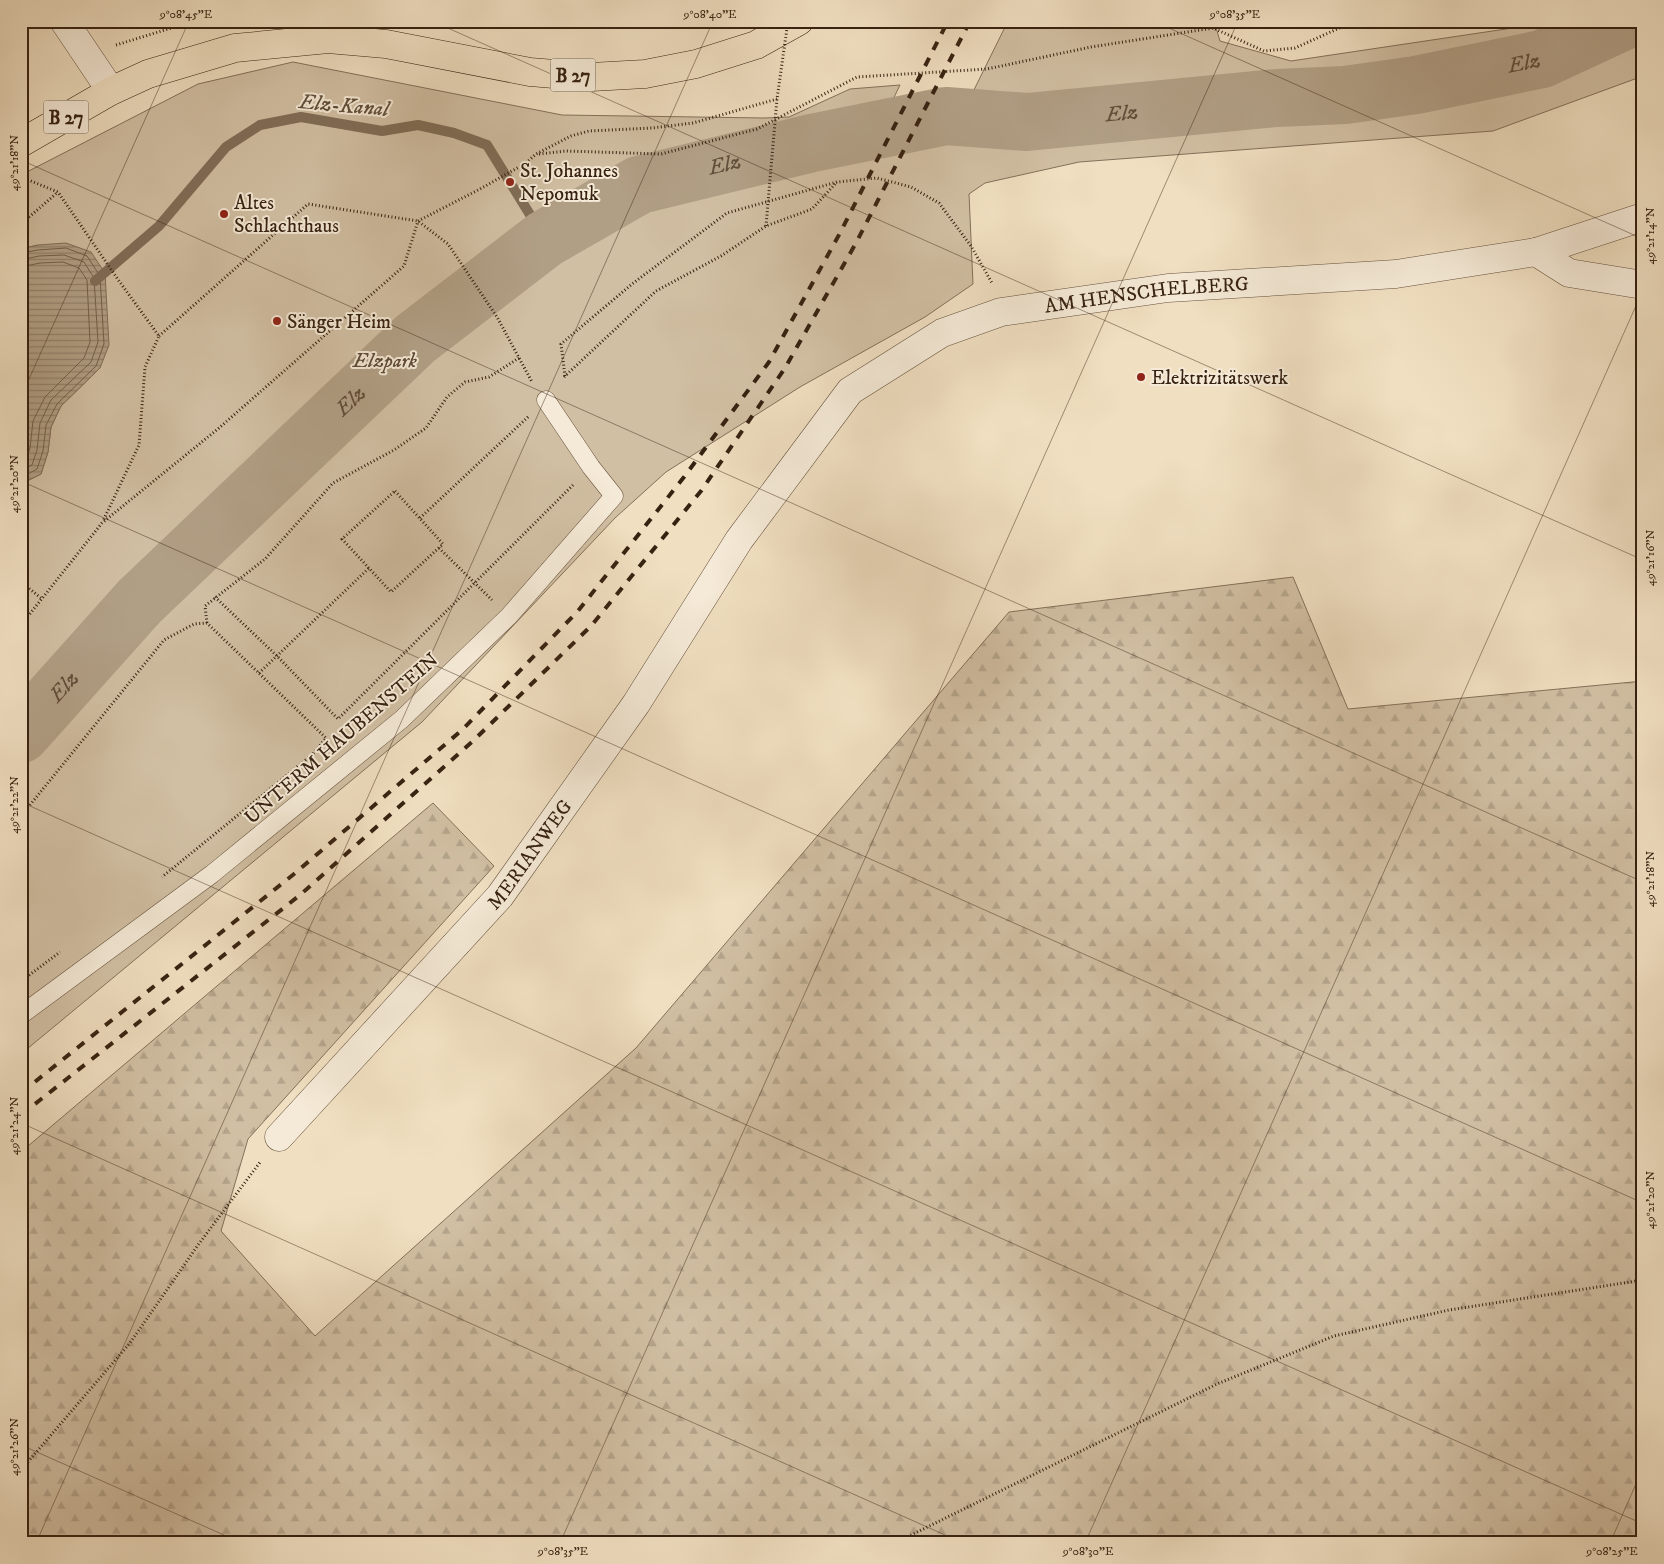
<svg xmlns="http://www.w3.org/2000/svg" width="1664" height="1564" viewBox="0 0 1664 1564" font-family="'IM FELL DW Pica',serif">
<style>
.green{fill:#d1bfa3;stroke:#84705a}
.forest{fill:url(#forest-firs);stroke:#84705a}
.water{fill:url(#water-rules);stroke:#806d57}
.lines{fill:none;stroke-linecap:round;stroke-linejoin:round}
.shore{stroke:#74604b;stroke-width:1}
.stream{stroke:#806d57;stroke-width:10}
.river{stroke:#b19f85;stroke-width:58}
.service-casing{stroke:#65513d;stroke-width:19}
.minor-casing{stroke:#65513d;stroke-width:29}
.tertiary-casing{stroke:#65513d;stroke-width:29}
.primary-casing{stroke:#372211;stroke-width:29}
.path{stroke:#372211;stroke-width:3;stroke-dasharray:1 2.5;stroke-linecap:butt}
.service{stroke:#f5ead7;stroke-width:18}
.minor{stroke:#f5ead7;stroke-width:28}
.tertiary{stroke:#f5ead7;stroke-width:28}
.primary{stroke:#f0dfc1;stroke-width:28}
.rail{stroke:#372211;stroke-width:4;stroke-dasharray:9 9;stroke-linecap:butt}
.path-bridge{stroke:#372211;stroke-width:3;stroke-dasharray:1 2.5;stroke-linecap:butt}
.ticks{fill:none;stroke:#372211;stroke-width:1;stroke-opacity:0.45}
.poi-dot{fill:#8f2418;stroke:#f5ead7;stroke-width:2}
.labels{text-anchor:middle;stroke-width:4;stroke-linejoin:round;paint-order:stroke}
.shield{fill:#f5ead7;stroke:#705e4c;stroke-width:1}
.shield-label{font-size:19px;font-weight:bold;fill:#372211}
.poi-label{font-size:20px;fill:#372211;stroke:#f5ead7;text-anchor:start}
.street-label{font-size:20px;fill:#372211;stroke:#f5ead7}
.park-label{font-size:20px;font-style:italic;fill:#5e4936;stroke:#f5ead7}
.water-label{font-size:21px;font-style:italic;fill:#624e3a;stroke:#f5ead7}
.neatline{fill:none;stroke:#372211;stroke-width:2}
.ticks-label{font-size:12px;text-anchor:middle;fill:#372211}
</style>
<defs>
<pattern id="forest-firs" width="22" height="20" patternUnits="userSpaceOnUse" patternTransform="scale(1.25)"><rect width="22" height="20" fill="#d1bfa3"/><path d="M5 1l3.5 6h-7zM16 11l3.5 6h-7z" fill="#b4a48b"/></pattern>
<pattern id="water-rules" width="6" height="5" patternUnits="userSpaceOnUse" patternTransform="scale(1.25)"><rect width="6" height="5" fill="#b19f85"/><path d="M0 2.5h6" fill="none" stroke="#91816b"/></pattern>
</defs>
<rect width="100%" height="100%" fill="#f0dfc1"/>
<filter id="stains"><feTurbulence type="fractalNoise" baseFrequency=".004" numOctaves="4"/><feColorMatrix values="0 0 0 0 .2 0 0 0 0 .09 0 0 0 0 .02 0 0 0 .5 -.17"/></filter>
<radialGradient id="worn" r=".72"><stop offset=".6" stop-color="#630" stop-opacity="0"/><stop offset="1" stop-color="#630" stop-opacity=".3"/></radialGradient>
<path class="green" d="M 1008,21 L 1214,21 L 1220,41 L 1291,61 L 1526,26 L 1537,21 L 1643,21 L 1643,76 L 1493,131 L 1079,162 L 985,183 L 969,194 L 973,284 L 925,317 L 800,387 L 666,472 L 615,518 L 422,722 L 21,1054 L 21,484 L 41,474 L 48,452 L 51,427 L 61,406 L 100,368 L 38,245 L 21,249 L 21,175 L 198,84 L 293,62 L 562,115 L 764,118 L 789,117 L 850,89 L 900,85 L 887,112 L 965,108 Z"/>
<path class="forest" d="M 1293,577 L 1348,709 L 1643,681 L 1643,1543 L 21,1543 L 21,1152 L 433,803 L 494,866 L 248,1139 L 221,1231 L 315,1336 L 636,1048 L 1009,612 Z"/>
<path class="water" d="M 66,243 L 91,252 L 105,273 L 109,345 L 100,368 L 61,406 L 51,427 L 48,452 L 41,474 L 21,484 L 21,249 L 38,245 Z"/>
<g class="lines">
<g class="shore">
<path d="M 21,253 L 38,250 L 66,248 L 87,256 L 100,276 L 104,344 L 96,366 L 57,404 L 46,425 L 43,451 L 37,469 L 21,478"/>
<path d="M 21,260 L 39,256 L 64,255 L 84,262 L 94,278 L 98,342 L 91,362 L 51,400 L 40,423 L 37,450 L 32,465 L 21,471"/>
<path d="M 21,267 L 40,263 L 63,262 L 79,268 L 87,280 L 90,342 L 84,358 L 45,397 L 33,421 L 30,448 L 26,460 L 21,463"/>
</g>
<path class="stream" d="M 95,281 L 159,226 L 226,147 L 260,125 L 301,117 L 382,131 L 418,125 L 454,133 L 487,145 L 545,239"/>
<path class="river" id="s1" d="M 21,734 L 139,602 L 415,339 L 545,239 L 639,185 L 812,143 L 946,116 L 1027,122 L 1277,98 L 1345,95 L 1416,85 L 1542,59 L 1624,21"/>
<g class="service-casing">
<path id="service" d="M 21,1015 L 212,874 L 402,719 L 509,616 L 614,496 L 591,467 L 546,400"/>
</g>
<g class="minor-casing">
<g id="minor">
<path d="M 1536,252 L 1569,273 L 1643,285"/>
<path id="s2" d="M 279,1137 L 500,896 L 636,704 L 739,540 L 850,391 L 942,333 L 1001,312 L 1168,288 L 1396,274 L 1536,252 L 1643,217"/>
</g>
</g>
<g class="tertiary-casing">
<path id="tertiary" d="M 64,21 L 111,91"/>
</g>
<g class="primary-casing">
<path id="primary" d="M 21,143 L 111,91 L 148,74 L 235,48 L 328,39 L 386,44 L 530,72 L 591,77 L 645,74 L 696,64 L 756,45 L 799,21"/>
</g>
<g class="path">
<path d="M 116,45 L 194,21"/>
<path d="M 539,154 L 566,151 L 661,154 L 757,129 L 857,77 L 987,69 L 1091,47 L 1213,28 L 1264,51 L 1295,48 L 1355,21"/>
<path d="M 21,177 L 58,192 L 119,281 L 159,336 L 145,367 L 139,445 L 103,521"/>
<path d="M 21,224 L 58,192"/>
<path d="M 159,336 L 308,204 L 418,221 L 448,244 L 497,317 L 532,382"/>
<path d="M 565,376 L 561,344 L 632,284 L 727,213 L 837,182 L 877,178 L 911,187 L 939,203 L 971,246 L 992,283"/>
<path d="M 564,377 L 656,291 L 721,256 L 766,226 L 812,209 L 837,182"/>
<path d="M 395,491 L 443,544 L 391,592 L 342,539 Z"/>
<path d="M 420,518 L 529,416"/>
<path d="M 439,548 L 492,600"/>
<path d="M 21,582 L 41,598"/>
<path d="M 215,597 L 277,656 L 338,719 L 573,485"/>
<path d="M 207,623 L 205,606 L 265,559 L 333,483 L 394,450 L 426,428 L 447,397 L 465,382 L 489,377 L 519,358"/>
<path d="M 21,625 L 102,523 L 219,428 L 404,266 L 418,221 L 480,189 L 526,163 L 536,154 L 571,136 L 589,131 L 652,128 L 693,123 L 777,99"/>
<path d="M 259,673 L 369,568"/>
<path d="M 21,816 L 164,640 L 194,624 L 207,623 L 326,738 L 313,754 L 162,877"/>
<path d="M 21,970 L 28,976 L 60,952"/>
<path d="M 21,1470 L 130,1343 L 198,1245 L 261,1161"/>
<path d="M 895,1543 L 1217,1384 L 1334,1336 L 1449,1310 L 1643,1280"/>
</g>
<use href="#service" class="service"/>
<use href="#minor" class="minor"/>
<use href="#tertiary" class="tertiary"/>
<use href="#primary" class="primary"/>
<g class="rail">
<path d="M 21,1093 L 294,874 L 462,730 L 578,611 L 684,477 L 769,362 L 840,233 L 948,21"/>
<path d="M 21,1115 L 300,895 L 473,741 L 591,626 L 701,491 L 785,368 L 856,243 L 970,21"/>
</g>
<path class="path-bridge" d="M 766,226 L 777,99 L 788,21"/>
</g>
<path class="ticks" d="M 432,21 L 1643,560M 1153,21 L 1643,239M 21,160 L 1643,882M 21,397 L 189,21M 21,481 L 1643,1203M 21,802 L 1643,1524M 21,1123 L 963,1543M 21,1445 L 242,1543M 36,1543 L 713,21M 560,1543 L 1238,21M 1085,1543 L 1643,290M 1610,1543 L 1643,1468"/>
<g class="poi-dot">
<circle cx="510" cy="182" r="5"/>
<circle cx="224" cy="214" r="5"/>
<circle cx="277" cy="321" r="5"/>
<circle cx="1141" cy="377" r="5"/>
</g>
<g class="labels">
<g class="shield">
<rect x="550.5" y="58.5" width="45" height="33" rx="4"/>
<rect x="43.5" y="100.5" width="45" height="33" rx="4"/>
</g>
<g class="shield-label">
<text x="573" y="82">B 27</text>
<text x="66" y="124">B 27</text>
</g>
<g class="poi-label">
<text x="520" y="177">St. Johannes<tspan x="520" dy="23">Nepomuk</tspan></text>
<text x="234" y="209">Altes<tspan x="234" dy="23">Schlachthaus</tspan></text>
<text x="287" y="328">Sänger Heim</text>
<text x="1151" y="384">Elektrizitätswerk</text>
</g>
<g class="street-label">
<text dy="7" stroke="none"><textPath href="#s2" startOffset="1260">AM HENSCHELBERG</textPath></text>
<text transform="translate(341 738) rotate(-41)" y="7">UNTERM HAUBENSTEIN</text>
<text dy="7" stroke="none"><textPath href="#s2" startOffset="378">MERIANWEG</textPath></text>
</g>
<g class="park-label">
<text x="385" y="367">Elzpark</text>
</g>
<g class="water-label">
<text dy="7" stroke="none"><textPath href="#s1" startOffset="1728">Elz</textPath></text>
<text transform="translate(344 105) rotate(5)" y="7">Elz-Kanal</text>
<text dy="7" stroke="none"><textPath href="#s1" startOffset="1322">Elz</textPath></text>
<text dy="7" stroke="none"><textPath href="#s1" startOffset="919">Elz</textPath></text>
<text dy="7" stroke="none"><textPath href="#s1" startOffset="469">Elz</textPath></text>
<text dy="7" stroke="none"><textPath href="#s1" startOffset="64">Elz</textPath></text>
</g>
</g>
<rect width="1664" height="1564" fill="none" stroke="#f0dfc1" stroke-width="55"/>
<rect x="28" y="28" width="1608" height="1508" class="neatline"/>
<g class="ticks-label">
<text x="186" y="18">9°08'45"E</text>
<text x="710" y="18">9°08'40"E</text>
<text x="1235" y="18">9°08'35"E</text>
<text transform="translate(14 163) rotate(-90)" y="4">49°21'18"N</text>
<text transform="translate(1650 236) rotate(-90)" y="4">49°21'14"N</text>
<text transform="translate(14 484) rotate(-90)" y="4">49°21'20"N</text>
<text transform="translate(1650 558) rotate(-90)" y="4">49°21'16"N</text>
<text transform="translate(14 805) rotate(-90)" y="4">49°21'22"N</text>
<text transform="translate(1650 879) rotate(-90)" y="4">49°21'18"N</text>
<text transform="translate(14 1126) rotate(-90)" y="4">49°21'24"N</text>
<text transform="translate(1650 1200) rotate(-90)" y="4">49°21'20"N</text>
<text transform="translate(14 1447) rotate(-90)" y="4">49°21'26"N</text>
<text x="563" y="1555">9°08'35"E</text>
<text x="1088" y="1555">9°08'30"E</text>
<text x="1612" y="1555">9°08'25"E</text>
</g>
<rect width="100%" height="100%" filter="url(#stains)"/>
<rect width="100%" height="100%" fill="url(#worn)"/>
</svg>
